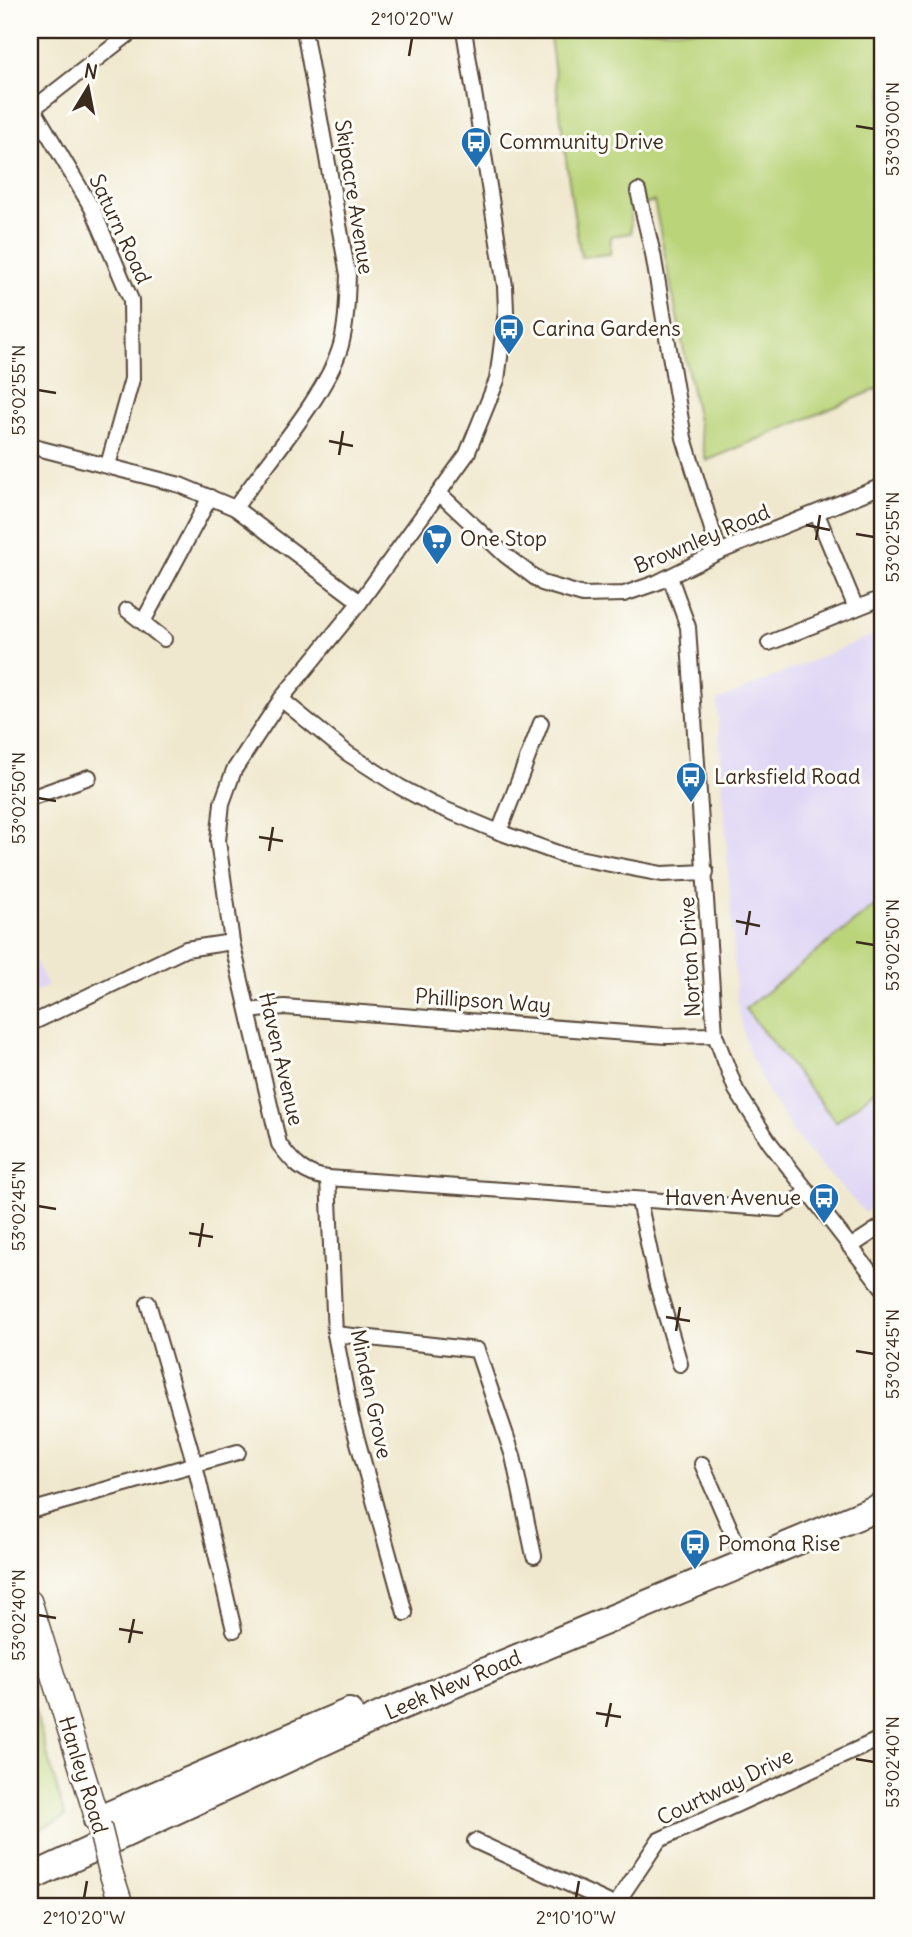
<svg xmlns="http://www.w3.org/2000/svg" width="912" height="1937" viewBox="0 0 912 1937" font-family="Delius,sans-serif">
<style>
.built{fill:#dfd5f5}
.green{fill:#bad479;stroke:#7a7f4c;stroke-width:2}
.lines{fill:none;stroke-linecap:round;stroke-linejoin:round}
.street-casing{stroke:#564638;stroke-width:18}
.primary-casing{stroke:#564638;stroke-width:26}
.highway-casing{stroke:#564638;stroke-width:30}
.street{stroke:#fff;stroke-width:14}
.primary{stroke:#fff;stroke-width:23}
.highway{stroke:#fff;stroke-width:26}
.primary-bridge-casing{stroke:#564638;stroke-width:26;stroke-linecap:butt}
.primary-bridge{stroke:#fff;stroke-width:23}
.ticks{fill:none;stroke:#3b2a1e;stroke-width:2.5}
.labels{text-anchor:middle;stroke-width:6;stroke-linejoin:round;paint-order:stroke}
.poi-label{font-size:21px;fill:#3b2a1e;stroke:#fdfcf7;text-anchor:start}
.street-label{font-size:21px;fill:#3b2a1e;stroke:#fdfcf7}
.neatline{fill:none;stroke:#3b2a1e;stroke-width:2.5}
.ticks-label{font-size:18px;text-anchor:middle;fill:#3b2a1e}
</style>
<rect width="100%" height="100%" fill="#fdfcf7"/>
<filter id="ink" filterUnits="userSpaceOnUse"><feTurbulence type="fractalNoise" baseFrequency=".0143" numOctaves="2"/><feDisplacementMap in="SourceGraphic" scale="14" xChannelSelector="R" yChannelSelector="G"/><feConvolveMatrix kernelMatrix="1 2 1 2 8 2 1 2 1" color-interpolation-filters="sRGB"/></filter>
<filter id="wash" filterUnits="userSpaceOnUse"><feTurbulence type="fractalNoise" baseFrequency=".00686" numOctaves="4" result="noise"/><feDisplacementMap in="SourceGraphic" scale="28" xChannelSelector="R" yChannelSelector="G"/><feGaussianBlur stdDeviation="1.57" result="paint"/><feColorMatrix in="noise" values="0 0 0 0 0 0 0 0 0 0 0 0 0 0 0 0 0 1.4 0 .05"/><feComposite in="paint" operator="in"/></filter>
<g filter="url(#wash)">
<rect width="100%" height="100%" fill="#f0e8ce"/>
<g class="built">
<path d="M 882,631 L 882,1199 L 865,1213 L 803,1146 L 769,1095 L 748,1050 L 737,1003 L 717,701 Z"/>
<path d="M 30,950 L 48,986 L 30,994 Z"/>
</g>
<g class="green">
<path d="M 549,30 L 882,30 L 882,387 L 706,461 L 654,201 L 630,210 L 631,233 L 611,236 L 610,254 L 581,257 C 567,182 560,106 549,30 Z"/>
<path d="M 882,900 L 882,1085 L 836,1122 L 745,1009 Z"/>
<path d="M 30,1693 L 65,1817 L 30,1833 Z"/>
</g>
</g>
<g filter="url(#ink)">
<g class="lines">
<g class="street-casing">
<g id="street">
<path d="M 464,30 L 505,286 L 506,311 L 497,380 L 467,454 L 360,602 L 281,699 L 234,770 L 222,803 L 218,841 L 232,942 L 279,1144 C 293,1163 304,1175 328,1178 L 779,1209 L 807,1194"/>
<path d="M 30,103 L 93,210 L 131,300 L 132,379 L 108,465"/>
<path d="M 34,108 L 134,30"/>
<path d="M 638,191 L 653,254 L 684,438 L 719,552"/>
<path d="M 30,446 L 180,485 L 235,508 L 360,602"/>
<path d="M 440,494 L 505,555 L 542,583 L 583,595 L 624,594 L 656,583 L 719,552 L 882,486"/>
<path d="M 235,508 C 265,464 327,395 341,345 C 347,322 347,298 348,275 L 304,30"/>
<path d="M 817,514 L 856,608"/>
<path d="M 670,577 L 688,627 L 715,1035 L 736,1090 L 770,1143 L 882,1287"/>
<path d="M 127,610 L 164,639"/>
<path d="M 143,622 L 210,497"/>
<path d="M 769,643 L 882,598"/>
<path d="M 281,699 L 347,753 L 400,787 L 432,804 L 499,832 L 563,855 L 662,874 L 706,872"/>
<path d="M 30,798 L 89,777"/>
<path d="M 499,832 L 541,723"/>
<path d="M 249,1011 L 284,1007 L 666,1036 L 715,1035"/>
<path d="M 30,1024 L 186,949 L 232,942"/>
<path d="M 328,1178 L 335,1334 L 351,1417 L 405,1613"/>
<path d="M 639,1201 L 657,1285 L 680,1364"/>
<path d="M 850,1247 L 882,1226"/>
<path d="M 148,1303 L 195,1465 L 234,1630"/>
<path d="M 335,1334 L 477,1350 L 513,1456 L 534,1556"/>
<path d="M 702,1464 L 746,1565"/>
<path d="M 30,1511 L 238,1452"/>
<path d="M 475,1841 L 614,1905"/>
<path d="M 614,1907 L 659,1840 L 882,1738"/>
</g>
</g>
<g class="primary-casing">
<g id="primary">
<path d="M 30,1602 L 99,1825"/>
<path d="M 111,1873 L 122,1907"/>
</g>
</g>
<g class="highway-casing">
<g id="highway">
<path d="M 97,1820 L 349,1712"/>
<path d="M 30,1878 L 392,1710 L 882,1506"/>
</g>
</g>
<use href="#street" class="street"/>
<use href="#primary" class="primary"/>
<use href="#highway" class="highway"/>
<g class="primary-bridge-casing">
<path id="primary-bridge" d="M 99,1825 L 111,1873"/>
</g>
<use href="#primary-bridge" class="primary-bridge"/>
</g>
</g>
<path class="ticks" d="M 409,56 L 412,38M 856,126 L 874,129M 38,390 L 56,393M 329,441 L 353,446M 339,455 L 343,431M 806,525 L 830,530M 856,534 L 874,537M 816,540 L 820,515M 38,798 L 56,801M 259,837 L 283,841M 269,851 L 273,827M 736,921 L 760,926M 746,935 L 750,911M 856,942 L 874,945M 38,1206 L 56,1209M 189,1233 L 213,1237M 199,1247 L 203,1223M 666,1317 L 690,1321M 676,1331 L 680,1307M 856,1351 L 874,1354M 38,1615 L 56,1618M 119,1629 L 143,1633M 129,1643 L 134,1619M 596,1713 L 621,1717M 606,1727 L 611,1703M 856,1759 L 874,1762M 84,1898 L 87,1881M 576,1898 L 579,1881"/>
<defs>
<g id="bus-pin" transform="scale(1.575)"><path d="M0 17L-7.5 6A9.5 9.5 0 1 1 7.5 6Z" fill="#1f6fb2" stroke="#fdfcf7"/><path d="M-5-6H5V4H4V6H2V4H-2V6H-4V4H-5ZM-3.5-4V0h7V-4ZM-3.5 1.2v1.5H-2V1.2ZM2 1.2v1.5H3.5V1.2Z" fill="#fff"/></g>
<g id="supermarket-pin" transform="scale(1.575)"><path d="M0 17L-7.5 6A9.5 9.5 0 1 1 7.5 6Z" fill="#1f6fb2" stroke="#fdfcf7"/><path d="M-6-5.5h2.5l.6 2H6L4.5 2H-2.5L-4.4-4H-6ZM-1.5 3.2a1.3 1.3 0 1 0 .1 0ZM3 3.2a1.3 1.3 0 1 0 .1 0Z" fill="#fff"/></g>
</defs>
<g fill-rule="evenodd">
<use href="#bus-pin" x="476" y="142"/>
<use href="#bus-pin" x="509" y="329"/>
<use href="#supermarket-pin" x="437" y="539"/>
<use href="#bus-pin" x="691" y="777"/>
<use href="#bus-pin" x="824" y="1198"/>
<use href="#bus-pin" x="695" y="1544"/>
</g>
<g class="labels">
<g class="poi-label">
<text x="499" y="149">Community Drive</text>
<text x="532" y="336">Carina Gardens</text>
<text x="460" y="546">One Stop</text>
<text x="714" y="784">Larksfield Road</text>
<text x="801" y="1205" text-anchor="end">Haven Avenue</text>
<text x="718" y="1551">Pomona Rise</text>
</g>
<g class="street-label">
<text transform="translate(354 197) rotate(81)" y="7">Skipacre Avenue</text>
<text transform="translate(120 229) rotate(65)" y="7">Saturn Road</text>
<text transform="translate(702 539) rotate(-23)" y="7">Brownley Road</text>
<text transform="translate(690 957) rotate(-93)" y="7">Norton Drive</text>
<text transform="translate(483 1001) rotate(4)" y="7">Phillipson Way</text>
<text transform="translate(281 1059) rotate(77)" y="7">Haven Avenue</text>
<text transform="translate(371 1394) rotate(78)" y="7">Minden Grove</text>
<text transform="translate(453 1685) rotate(-23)" y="7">Leek New Road</text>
<text transform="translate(83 1775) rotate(73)" y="7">Hanley Road</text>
<text transform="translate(725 1787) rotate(-26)" y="7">Courtway Drive</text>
</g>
</g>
<rect width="912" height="1937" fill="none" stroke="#fdfcf7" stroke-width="77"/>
<g transform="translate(88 88) rotate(10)" stroke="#fdfcf7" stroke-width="5" paint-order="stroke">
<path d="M0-5L12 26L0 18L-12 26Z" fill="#3b2a1e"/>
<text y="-10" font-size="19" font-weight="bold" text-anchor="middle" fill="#3b2a1e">N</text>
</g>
<rect x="38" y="38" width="836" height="1860" class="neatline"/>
<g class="ticks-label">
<text x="412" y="25">2°10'20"W</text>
<text transform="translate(893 129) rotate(-90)" y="6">53°03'00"N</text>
<text transform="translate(19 390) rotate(-90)" y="6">53°02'55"N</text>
<text transform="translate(893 537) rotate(-90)" y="6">53°02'55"N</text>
<text transform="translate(19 798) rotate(-90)" y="6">53°02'50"N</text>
<text transform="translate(893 945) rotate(-90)" y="6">53°02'50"N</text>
<text transform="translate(19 1206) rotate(-90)" y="6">53°02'45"N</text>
<text transform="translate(893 1354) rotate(-90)" y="6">53°02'45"N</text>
<text transform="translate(19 1615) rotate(-90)" y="6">53°02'40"N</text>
<text transform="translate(893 1762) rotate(-90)" y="6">53°02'40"N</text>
<text x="84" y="1924">2°10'20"W</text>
<text x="576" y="1924">2°10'10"W</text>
</g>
</svg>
